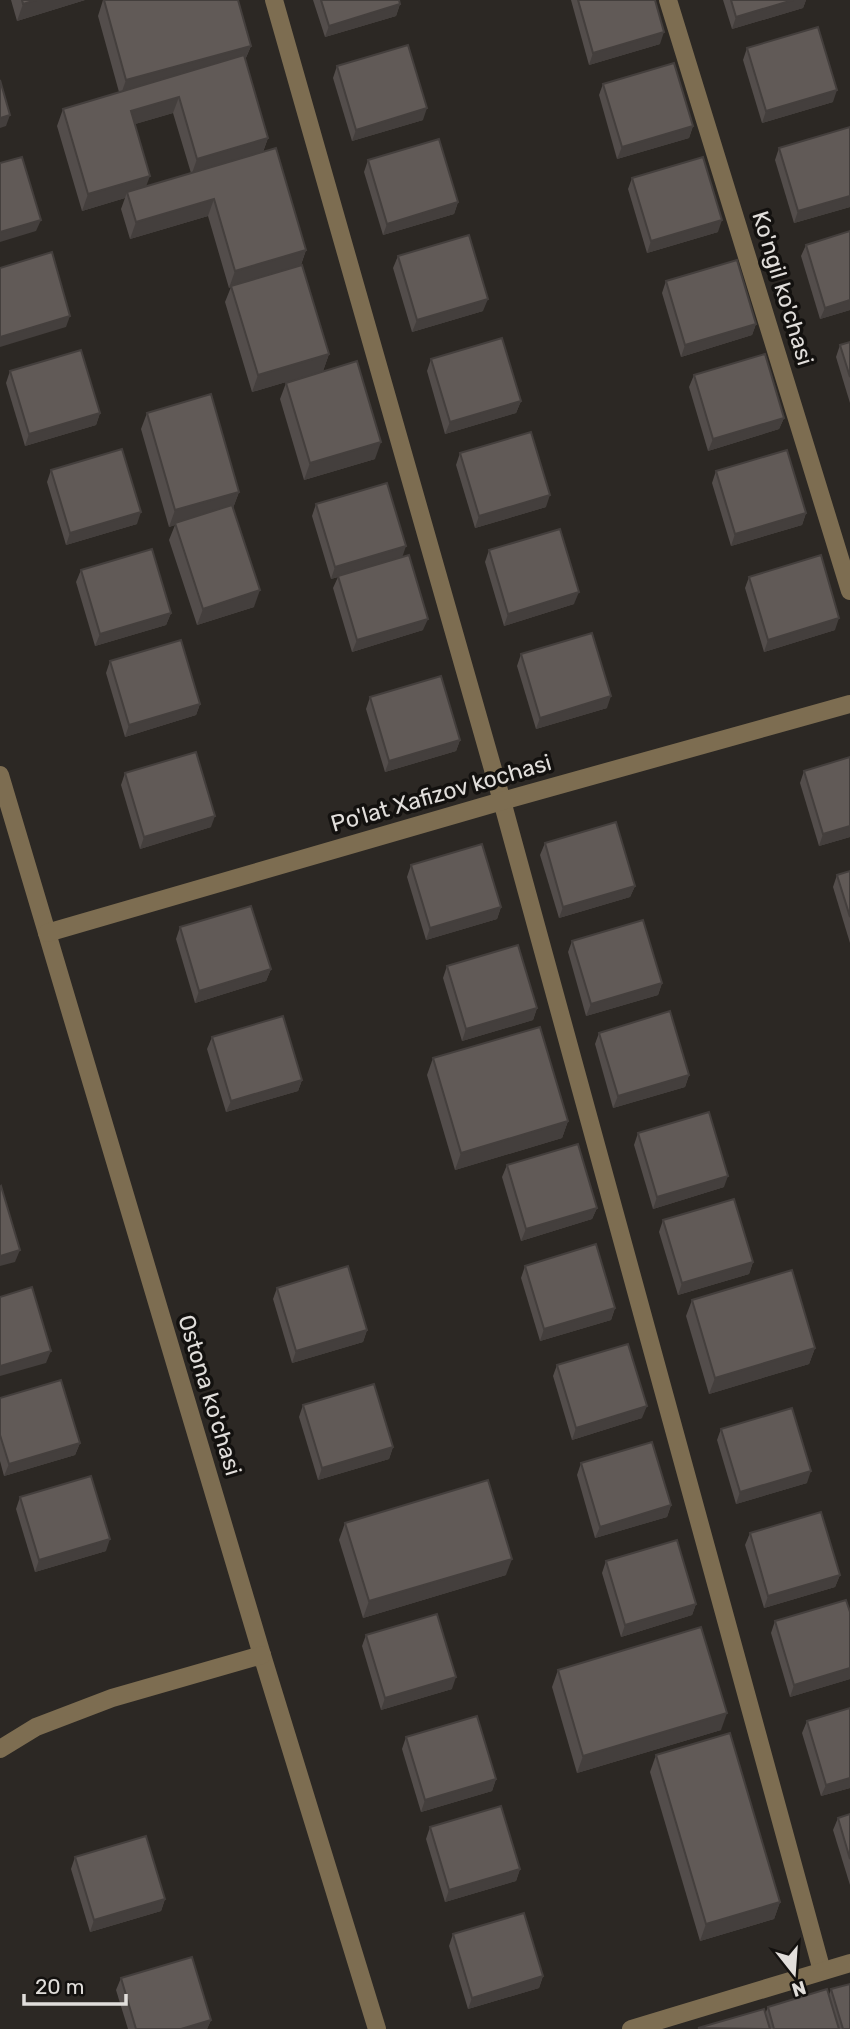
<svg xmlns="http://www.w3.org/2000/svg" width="850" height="2029" viewBox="0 0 850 2029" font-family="Rubik,sans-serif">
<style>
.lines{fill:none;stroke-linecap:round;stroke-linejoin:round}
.minor{stroke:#7d6d51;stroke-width:18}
.wall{fill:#534d4b;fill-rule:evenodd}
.shaded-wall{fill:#443f3d}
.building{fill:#615a57;stroke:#443f3d;stroke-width:2}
.labels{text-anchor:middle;stroke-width:7;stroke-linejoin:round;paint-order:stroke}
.street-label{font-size:23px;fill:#e1dedb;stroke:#13110f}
</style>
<rect width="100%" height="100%" fill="#2c2824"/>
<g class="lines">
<g class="minor">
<path d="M 274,0 L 502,801 L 822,1971"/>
<path d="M 668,0 L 850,591"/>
<path d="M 0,775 L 262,1655 L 377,2029"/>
<path d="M 47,933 L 502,801 L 850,704"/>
<path d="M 0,1749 L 36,1727 L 112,1698 L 262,1655"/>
<path d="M 631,2029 L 850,1963"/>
</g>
</g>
<g class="wall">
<path d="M 11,0 L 85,0 L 17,21 Z"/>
<path d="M 103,0 L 251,46 L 245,60 L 268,138 L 263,152 L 306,250 L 301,265 L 329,354 L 323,371 L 252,392 L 225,302 L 231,287 L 229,288 L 208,216 L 130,239 L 121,209 L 125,198 L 82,211 L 57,126 L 63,109 L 119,92 L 98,16 ZM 173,113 L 191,173 L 146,187 L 135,124 Z"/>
<path d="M 313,0 L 399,0 L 400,4 L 396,16 L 325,37 Z"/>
<path d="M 571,0 L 655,0 L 660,44 L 589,65 Z"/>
<path d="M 723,0 L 806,0 L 803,8 L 732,29 Z"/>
<path d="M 747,48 L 833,102 L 762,123 L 743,60 Z"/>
<path d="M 337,66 L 423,120 L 352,141 L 333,78 Z"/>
<path d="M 603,84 L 693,126 L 689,138 L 617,159 L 599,95 Z"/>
<path d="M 850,127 L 850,207 L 794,223 L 775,160 L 779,148 Z"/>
<path d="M 368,160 L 458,202 L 454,214 L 383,235 L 364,172 Z"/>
<path d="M 632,178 L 718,232 L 647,253 L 628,189 Z"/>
<path d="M 806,245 L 850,310 L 820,319 L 801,256 Z"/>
<path d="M 398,256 L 483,311 L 412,332 L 393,268 Z"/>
<path d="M 666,281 L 756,324 L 752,335 L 681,357 L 662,293 Z"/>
<path d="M 850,342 L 850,403 L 836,357 L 840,345 Z"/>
<path d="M 431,359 L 521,401 L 516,413 L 445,434 L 427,371 Z"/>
<path d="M 10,371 L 100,413 L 96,425 L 25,446 L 6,383 Z"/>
<path d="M 694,375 L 784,418 L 779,429 L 708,451 L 689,387 Z"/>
<path d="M 286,383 L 375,459 L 304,480 L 280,399 Z"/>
<path d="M 147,413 L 239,492 L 233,508 L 254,607 L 197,625 L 169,540 L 175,525 L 169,527 L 141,429 Z"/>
<path d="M 460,453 L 546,507 L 475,528 L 456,465 Z"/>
<path d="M 51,470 L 137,524 L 66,545 L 47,482 Z"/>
<path d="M 716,471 L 806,513 L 802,525 L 731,546 L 712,483 Z"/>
<path d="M 316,504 L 402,557 L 423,630 L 352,652 L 333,588 L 338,577 L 331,579 L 312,516 Z"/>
<path d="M 489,550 L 574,604 L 504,626 L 485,562 Z"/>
<path d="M 81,570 L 171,613 L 166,625 L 95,646 L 76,582 Z"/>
<path d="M 749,577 L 835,630 L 764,652 L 745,588 Z"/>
<path d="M 521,654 L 607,708 L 536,729 L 517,666 Z"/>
<path d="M 110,661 L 200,704 L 196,715 L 125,737 L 106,673 Z"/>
<path d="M 370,697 L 460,740 L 456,751 L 385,772 L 366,709 Z"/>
<path d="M 850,757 L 850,837 L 819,846 L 800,783 L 804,771 Z"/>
<path d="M 125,773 L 211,827 L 140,849 L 121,785 Z"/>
<path d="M 545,843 L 635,886 L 630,897 L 559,918 L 540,855 Z"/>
<path d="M 411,865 L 501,907 L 497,919 L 426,940 L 407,877 Z"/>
<path d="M 850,871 L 850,943 L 833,887 L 837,875 Z"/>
<path d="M 180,927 L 271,969 L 266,981 L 195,1003 L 176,939 Z"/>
<path d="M 572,941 L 662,983 L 658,995 L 586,1016 L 568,952 Z"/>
<path d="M 447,966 L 537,1008 L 533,1020 L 462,1041 L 443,978 Z"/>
<path d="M 599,1033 L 689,1075 L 685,1087 L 613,1108 L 595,1044 Z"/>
<path d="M 212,1037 L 302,1080 L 298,1091 L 226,1112 L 207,1049 Z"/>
<path d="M 433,1058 L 568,1121 L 562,1138 L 455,1170 L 427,1075 Z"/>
<path d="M 638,1133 L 724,1187 L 653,1209 L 634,1145 Z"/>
<path d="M 507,1165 L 597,1208 L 592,1219 L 521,1241 L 502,1177 Z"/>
<path d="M 663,1220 L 753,1262 L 749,1274 L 678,1295 L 659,1232 Z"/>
<path d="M 525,1266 L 615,1308 L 611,1320 L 540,1341 L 521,1278 Z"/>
<path d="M 277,1288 L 367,1330 L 363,1342 L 292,1363 L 273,1299 Z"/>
<path d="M 692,1300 L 815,1348 L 809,1364 L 709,1394 L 686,1316 Z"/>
<path d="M 557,1365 L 642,1418 L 572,1440 L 553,1376 Z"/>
<path d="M 0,1398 L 80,1443 L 75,1455 L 4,1476 L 0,1461 Z"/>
<path d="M 303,1405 L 393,1447 L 389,1459 L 318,1480 L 299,1417 Z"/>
<path d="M 721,1429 L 807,1483 L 736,1504 L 717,1440 Z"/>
<path d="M 581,1463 L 671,1505 L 667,1517 L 595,1538 L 577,1475 Z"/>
<path d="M 20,1497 L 106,1551 L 35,1572 L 16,1509 Z"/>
<path d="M 345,1523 L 506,1575 L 363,1618 L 339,1540 Z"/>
<path d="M 750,1533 L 840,1575 L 835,1587 L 764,1608 L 745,1545 Z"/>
<path d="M 606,1561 L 696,1604 L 692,1615 L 621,1637 L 602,1573 Z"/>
<path d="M 850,1612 L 850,1679 L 790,1697 L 771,1633 L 775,1621 Z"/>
<path d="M 366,1635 L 452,1689 L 381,1710 L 362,1646 Z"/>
<path d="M 558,1670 L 721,1730 L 577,1773 L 552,1687 Z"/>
<path d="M 807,1721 L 850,1788 L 821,1796 L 802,1733 Z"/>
<path d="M 406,1737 L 496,1779 L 492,1791 L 421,1812 L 402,1749 Z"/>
<path d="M 656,1755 L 780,1902 L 774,1919 L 700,1941 L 650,1772 Z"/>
<path d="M 850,1814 L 850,1885 L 833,1830 L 838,1818 Z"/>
<path d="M 430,1827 L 520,1869 L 516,1881 L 445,1902 L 426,1839 Z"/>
<path d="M 75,1857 L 165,1899 L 161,1911 L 90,1932 L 71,1869 Z"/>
<path d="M 453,1934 L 543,1976 L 539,1988 L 468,2009 L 449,1946 Z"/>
<path d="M 121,1978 L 211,2020 L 207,2029 L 128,2029 L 116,1990 Z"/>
<path d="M 831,1989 L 850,2029 L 697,2029 L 765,2014 L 768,2007 L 829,1995 Z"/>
</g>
<g class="shaded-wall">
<path d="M 36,0 L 85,0 L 17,21 L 23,4 Z"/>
<path d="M 793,0 L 806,0 L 803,8 L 732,29 L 736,17 Z"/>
<path d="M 400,4 L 396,16 L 325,37 L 329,26 Z"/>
<path d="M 664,32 L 660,44 L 589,65 L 593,53 Z"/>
<path d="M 251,46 L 244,62 L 120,97 L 126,80 Z"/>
<path d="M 837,90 L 833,102 L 762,123 L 766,111 Z"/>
<path d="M 179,97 L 173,113 L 125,127 L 131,111 Z"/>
<path d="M 427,108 L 423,120 L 352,141 L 356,130 Z"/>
<path d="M 10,115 L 6,126 L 0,128 L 0,118 Z"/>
<path d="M 693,126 L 689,138 L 617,159 L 622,147 Z"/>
<path d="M 268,138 L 262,154 L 191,176 L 197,159 Z"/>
<path d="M 150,176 L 144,192 L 127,192 L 125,198 L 82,211 L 88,194 Z"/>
<path d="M 850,196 L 850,207 L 794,223 L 798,211 Z"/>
<path d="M 214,199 L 208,216 L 130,239 L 136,222 Z"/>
<path d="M 458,202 L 454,214 L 383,235 L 387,224 Z"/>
<path d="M 41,220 L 36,231 L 0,242 L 0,232 Z"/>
<path d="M 722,220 L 718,232 L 647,253 L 651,241 Z"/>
<path d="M 306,250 L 300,267 L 229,288 L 235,271 Z"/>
<path d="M 488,299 L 483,311 L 412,332 L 417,320 Z"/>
<path d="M 850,300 L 850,310 L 820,319 L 825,308 Z"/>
<path d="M 70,316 L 66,327 L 0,347 L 0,337 Z"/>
<path d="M 756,324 L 752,335 L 681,357 L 685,345 Z"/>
<path d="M 329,354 L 323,371 L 252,392 L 258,375 Z"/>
<path d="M 521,401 L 516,413 L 445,434 L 450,422 Z"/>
<path d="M 100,413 L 96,425 L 25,446 L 29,434 Z"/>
<path d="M 784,418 L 779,429 L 708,451 L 713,439 Z"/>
<path d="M 381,442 L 375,459 L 304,480 L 310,463 Z"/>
<path d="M 239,492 L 233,508 L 175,523 L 175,525 L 169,527 L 175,510 Z"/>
<path d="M 550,495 L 546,507 L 475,528 L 479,516 Z"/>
<path d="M 141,512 L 137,524 L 66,545 L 70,533 Z"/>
<path d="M 806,513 L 802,525 L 731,546 L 735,534 Z"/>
<path d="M 406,546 L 402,558 L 331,579 L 335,567 Z"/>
<path d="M 260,590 L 254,607 L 197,625 L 203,609 Z"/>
<path d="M 579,592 L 574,604 L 504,626 L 508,614 Z"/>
<path d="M 171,613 L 166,625 L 95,646 L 100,634 Z"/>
<path d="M 839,618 L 835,630 L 764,652 L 768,640 Z"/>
<path d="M 428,619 L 423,630 L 352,652 L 357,640 Z"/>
<path d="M 611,696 L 607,708 L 536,729 L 540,718 Z"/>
<path d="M 200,704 L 196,715 L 125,737 L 129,725 Z"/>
<path d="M 460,740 L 456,751 L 385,772 L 389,761 Z"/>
<path d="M 215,816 L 211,827 L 140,849 L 144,837 Z"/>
<path d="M 850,826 L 850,837 L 819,846 L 823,834 Z"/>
<path d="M 635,886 L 630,897 L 559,918 L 563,907 Z"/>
<path d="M 501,907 L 497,919 L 426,940 L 430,928 Z"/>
<path d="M 271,969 L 266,981 L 195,1003 L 199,991 Z"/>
<path d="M 662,983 L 658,995 L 586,1016 L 591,1004 Z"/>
<path d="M 537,1008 L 533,1020 L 462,1041 L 466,1029 Z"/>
<path d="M 689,1075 L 685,1087 L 613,1108 L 618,1096 Z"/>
<path d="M 302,1080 L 298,1091 L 226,1112 L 231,1101 Z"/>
<path d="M 568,1121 L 562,1138 L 455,1170 L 461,1153 Z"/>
<path d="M 728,1176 L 724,1187 L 653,1209 L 657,1197 Z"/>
<path d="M 597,1208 L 592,1219 L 521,1241 L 526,1229 Z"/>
<path d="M 20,1250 L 15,1262 L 0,1266 L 0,1256 Z"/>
<path d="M 753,1262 L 749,1274 L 678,1295 L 682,1283 Z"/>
<path d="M 615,1308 L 611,1320 L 540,1341 L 544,1329 Z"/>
<path d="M 367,1330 L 363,1342 L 292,1363 L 296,1351 Z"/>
<path d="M 815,1348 L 809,1364 L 709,1394 L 715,1378 Z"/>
<path d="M 51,1351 L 46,1363 L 0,1376 L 0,1366 Z"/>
<path d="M 647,1406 L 642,1418 L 572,1440 L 576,1428 Z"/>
<path d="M 80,1443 L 75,1455 L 4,1476 L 9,1464 Z"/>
<path d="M 393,1447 L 389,1459 L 318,1480 L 322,1468 Z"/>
<path d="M 811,1471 L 807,1483 L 736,1504 L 740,1492 Z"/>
<path d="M 671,1505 L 667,1517 L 595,1538 L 600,1527 Z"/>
<path d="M 110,1539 L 106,1551 L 35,1572 L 39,1560 Z"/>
<path d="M 512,1559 L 506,1575 L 363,1618 L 369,1601 Z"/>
<path d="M 840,1575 L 835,1587 L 764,1608 L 768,1596 Z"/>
<path d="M 696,1604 L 692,1615 L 621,1637 L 625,1625 Z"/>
<path d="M 850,1668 L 850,1679 L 790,1697 L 794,1685 Z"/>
<path d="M 456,1677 L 452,1689 L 381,1710 L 385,1698 Z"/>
<path d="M 727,1713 L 721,1730 L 577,1773 L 583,1756 Z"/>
<path d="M 850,1778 L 850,1788 L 821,1796 L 826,1785 Z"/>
<path d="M 496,1779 L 492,1791 L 421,1812 L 425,1800 Z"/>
<path d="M 520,1869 L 516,1881 L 445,1902 L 449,1890 Z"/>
<path d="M 165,1899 L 161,1911 L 90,1932 L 94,1920 Z"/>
<path d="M 780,1902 L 774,1919 L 700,1941 L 706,1924 Z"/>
<path d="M 543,1976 L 539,1988 L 468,2009 L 472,1998 Z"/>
<path d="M 211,2020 L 207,2029 L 181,2029 Z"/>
</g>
<g class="building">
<path d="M 22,0 L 36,0 L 23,4 Z"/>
<path d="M 104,0 L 238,0 L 251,46 L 126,80 Z"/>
<path d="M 321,0 L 399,0 L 400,4 L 329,26 Z"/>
<path d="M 578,0 L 655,0 L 664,32 L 593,53 Z"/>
<path d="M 731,0 L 793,0 L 736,17 Z"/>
<path d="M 818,27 L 837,90 L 766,111 L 747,48 Z"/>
<path d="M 408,45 L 427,108 L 356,130 L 337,66 Z"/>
<path d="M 244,55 L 268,138 L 197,159 L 179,97 L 131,111 L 150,176 L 88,194 L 63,109 Z"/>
<path d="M 674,63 L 693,126 L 622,147 L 603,84 Z"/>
<path d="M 0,80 L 10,115 L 0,118 Z"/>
<path d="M 850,127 L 850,196 L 798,211 L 779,148 Z"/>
<path d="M 439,139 L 458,202 L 387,224 L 368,160 Z"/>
<path d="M 276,148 L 306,250 L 235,271 L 214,199 L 136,222 L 127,192 Z"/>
<path d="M 22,157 L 41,220 L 0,232 L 0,163 Z"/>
<path d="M 703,157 L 722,220 L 651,241 L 632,178 Z"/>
<path d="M 850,231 L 850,300 L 825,308 L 806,245 Z"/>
<path d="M 469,235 L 488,299 L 417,320 L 398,256 Z"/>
<path d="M 52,252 L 70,316 L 0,337 L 0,268 Z"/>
<path d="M 737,260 L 756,324 L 685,345 L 666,281 Z"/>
<path d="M 302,265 L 329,354 L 258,375 L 231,286 Z"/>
<path d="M 502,338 L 521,401 L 450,422 L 431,359 Z"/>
<path d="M 850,342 L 850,377 L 840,345 Z"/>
<path d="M 81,350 L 100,413 L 29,434 L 10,371 Z"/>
<path d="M 765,354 L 784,418 L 713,439 L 694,375 Z"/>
<path d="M 357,361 L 381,442 L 310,463 L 286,383 Z"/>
<path d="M 211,394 L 239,492 L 175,510 L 147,413 Z"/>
<path d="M 531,432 L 550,495 L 479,516 L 460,453 Z"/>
<path d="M 122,449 L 141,512 L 70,533 L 51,470 Z"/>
<path d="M 787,450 L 806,513 L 735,534 L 716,471 Z"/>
<path d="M 387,483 L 406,546 L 335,567 L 316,504 Z"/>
<path d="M 232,505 L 260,590 L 203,609 L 175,523 Z"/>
<path d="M 560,529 L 579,592 L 508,614 L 489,550 Z"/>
<path d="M 152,549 L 171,613 L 100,634 L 81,570 Z"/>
<path d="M 409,555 L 428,619 L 357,640 L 338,576 Z"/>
<path d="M 821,555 L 839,618 L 768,640 L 749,577 Z"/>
<path d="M 592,633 L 611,696 L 540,718 L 521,654 Z"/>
<path d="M 181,640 L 200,704 L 129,725 L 110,661 Z"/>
<path d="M 441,676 L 460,740 L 389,761 L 370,697 Z"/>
<path d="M 196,752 L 215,816 L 144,837 L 125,773 Z"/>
<path d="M 850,757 L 850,826 L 823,834 L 804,771 Z"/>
<path d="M 616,822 L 635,886 L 563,907 L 545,843 Z"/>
<path d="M 482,844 L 501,907 L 430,928 L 411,865 Z"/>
<path d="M 850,871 L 850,917 L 837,875 Z"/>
<path d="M 251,906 L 271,969 L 199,991 L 180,927 Z"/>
<path d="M 643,920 L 662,983 L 591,1004 L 572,941 Z"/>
<path d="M 518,945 L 537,1008 L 466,1029 L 447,966 Z"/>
<path d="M 670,1011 L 689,1075 L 618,1096 L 599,1033 Z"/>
<path d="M 283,1016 L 302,1080 L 231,1101 L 212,1037 Z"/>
<path d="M 540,1027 L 568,1121 L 461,1153 L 433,1058 Z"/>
<path d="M 709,1112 L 728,1176 L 657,1197 L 638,1133 Z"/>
<path d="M 578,1144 L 597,1208 L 526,1229 L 507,1165 Z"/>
<path d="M 1,1186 L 20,1250 L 0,1256 L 0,1187 Z"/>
<path d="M 734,1199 L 753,1262 L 682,1283 L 663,1220 Z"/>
<path d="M 596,1244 L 615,1308 L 544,1329 L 525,1266 Z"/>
<path d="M 348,1266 L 367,1330 L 296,1351 L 277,1288 Z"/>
<path d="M 792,1270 L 815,1348 L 715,1378 L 692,1300 Z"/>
<path d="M 32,1287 L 51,1351 L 0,1366 L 0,1297 Z"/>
<path d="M 628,1344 L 647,1406 L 576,1428 L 557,1365 Z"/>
<path d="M 61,1380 L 80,1443 L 9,1464 L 0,1435 L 0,1398 Z"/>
<path d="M 374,1384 L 393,1447 L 322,1468 L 303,1405 Z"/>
<path d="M 792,1408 L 811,1471 L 740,1492 L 721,1429 Z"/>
<path d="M 652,1442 L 671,1505 L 600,1527 L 581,1463 Z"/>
<path d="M 91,1476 L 110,1539 L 39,1560 L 20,1497 Z"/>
<path d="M 488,1480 L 512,1559 L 369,1601 L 345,1523 Z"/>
<path d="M 821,1512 L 840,1575 L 768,1596 L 750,1533 Z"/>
<path d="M 677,1540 L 696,1604 L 625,1625 L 606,1561 Z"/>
<path d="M 846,1600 L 850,1612 L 850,1668 L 794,1685 L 775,1621 Z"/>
<path d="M 437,1614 L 456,1677 L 385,1698 L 366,1635 Z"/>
<path d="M 701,1627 L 727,1713 L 583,1756 L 558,1670 Z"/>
<path d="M 850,1708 L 850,1778 L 826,1785 L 807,1721 Z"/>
<path d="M 477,1716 L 496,1779 L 425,1800 L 406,1737 Z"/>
<path d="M 730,1733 L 780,1902 L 706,1924 L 656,1755 Z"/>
<path d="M 501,1806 L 520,1869 L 449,1890 L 430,1827 Z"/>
<path d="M 850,1814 L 850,1859 L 838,1818 Z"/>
<path d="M 146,1836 L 165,1899 L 94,1920 L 75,1857 Z"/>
<path d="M 524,1913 L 543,1976 L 472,1998 L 453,1934 Z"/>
<path d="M 192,1957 L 211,2020 L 181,2029 L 136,2029 L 121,1978 Z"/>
<path d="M 850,1984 L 850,2029 L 843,2029 L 831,1989 Z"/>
<path d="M 827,1989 L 839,2029 L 774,2029 L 768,2007 Z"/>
<path d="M 764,2009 L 770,2029 L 698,2028 Z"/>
</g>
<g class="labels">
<g class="street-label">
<text transform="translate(783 288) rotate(73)" y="8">Ko'ngil ko'chasi</text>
<text transform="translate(441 793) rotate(-16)" y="8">Po'lat Xafizov kochasi</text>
<text transform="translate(210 1395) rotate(73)" y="8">Ostona ko'chasi</text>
</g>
</g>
<g transform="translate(794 1973) rotate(163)" stroke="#13110f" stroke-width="5" paint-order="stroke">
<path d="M0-5L12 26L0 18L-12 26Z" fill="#e1dedb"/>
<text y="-10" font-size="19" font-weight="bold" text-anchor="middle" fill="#e1dedb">N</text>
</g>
<path d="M24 1994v10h102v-10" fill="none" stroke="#e1dedb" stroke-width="3.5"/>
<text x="35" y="1994" font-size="21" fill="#e1dedb" stroke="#13110f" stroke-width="5" paint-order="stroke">20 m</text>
</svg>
